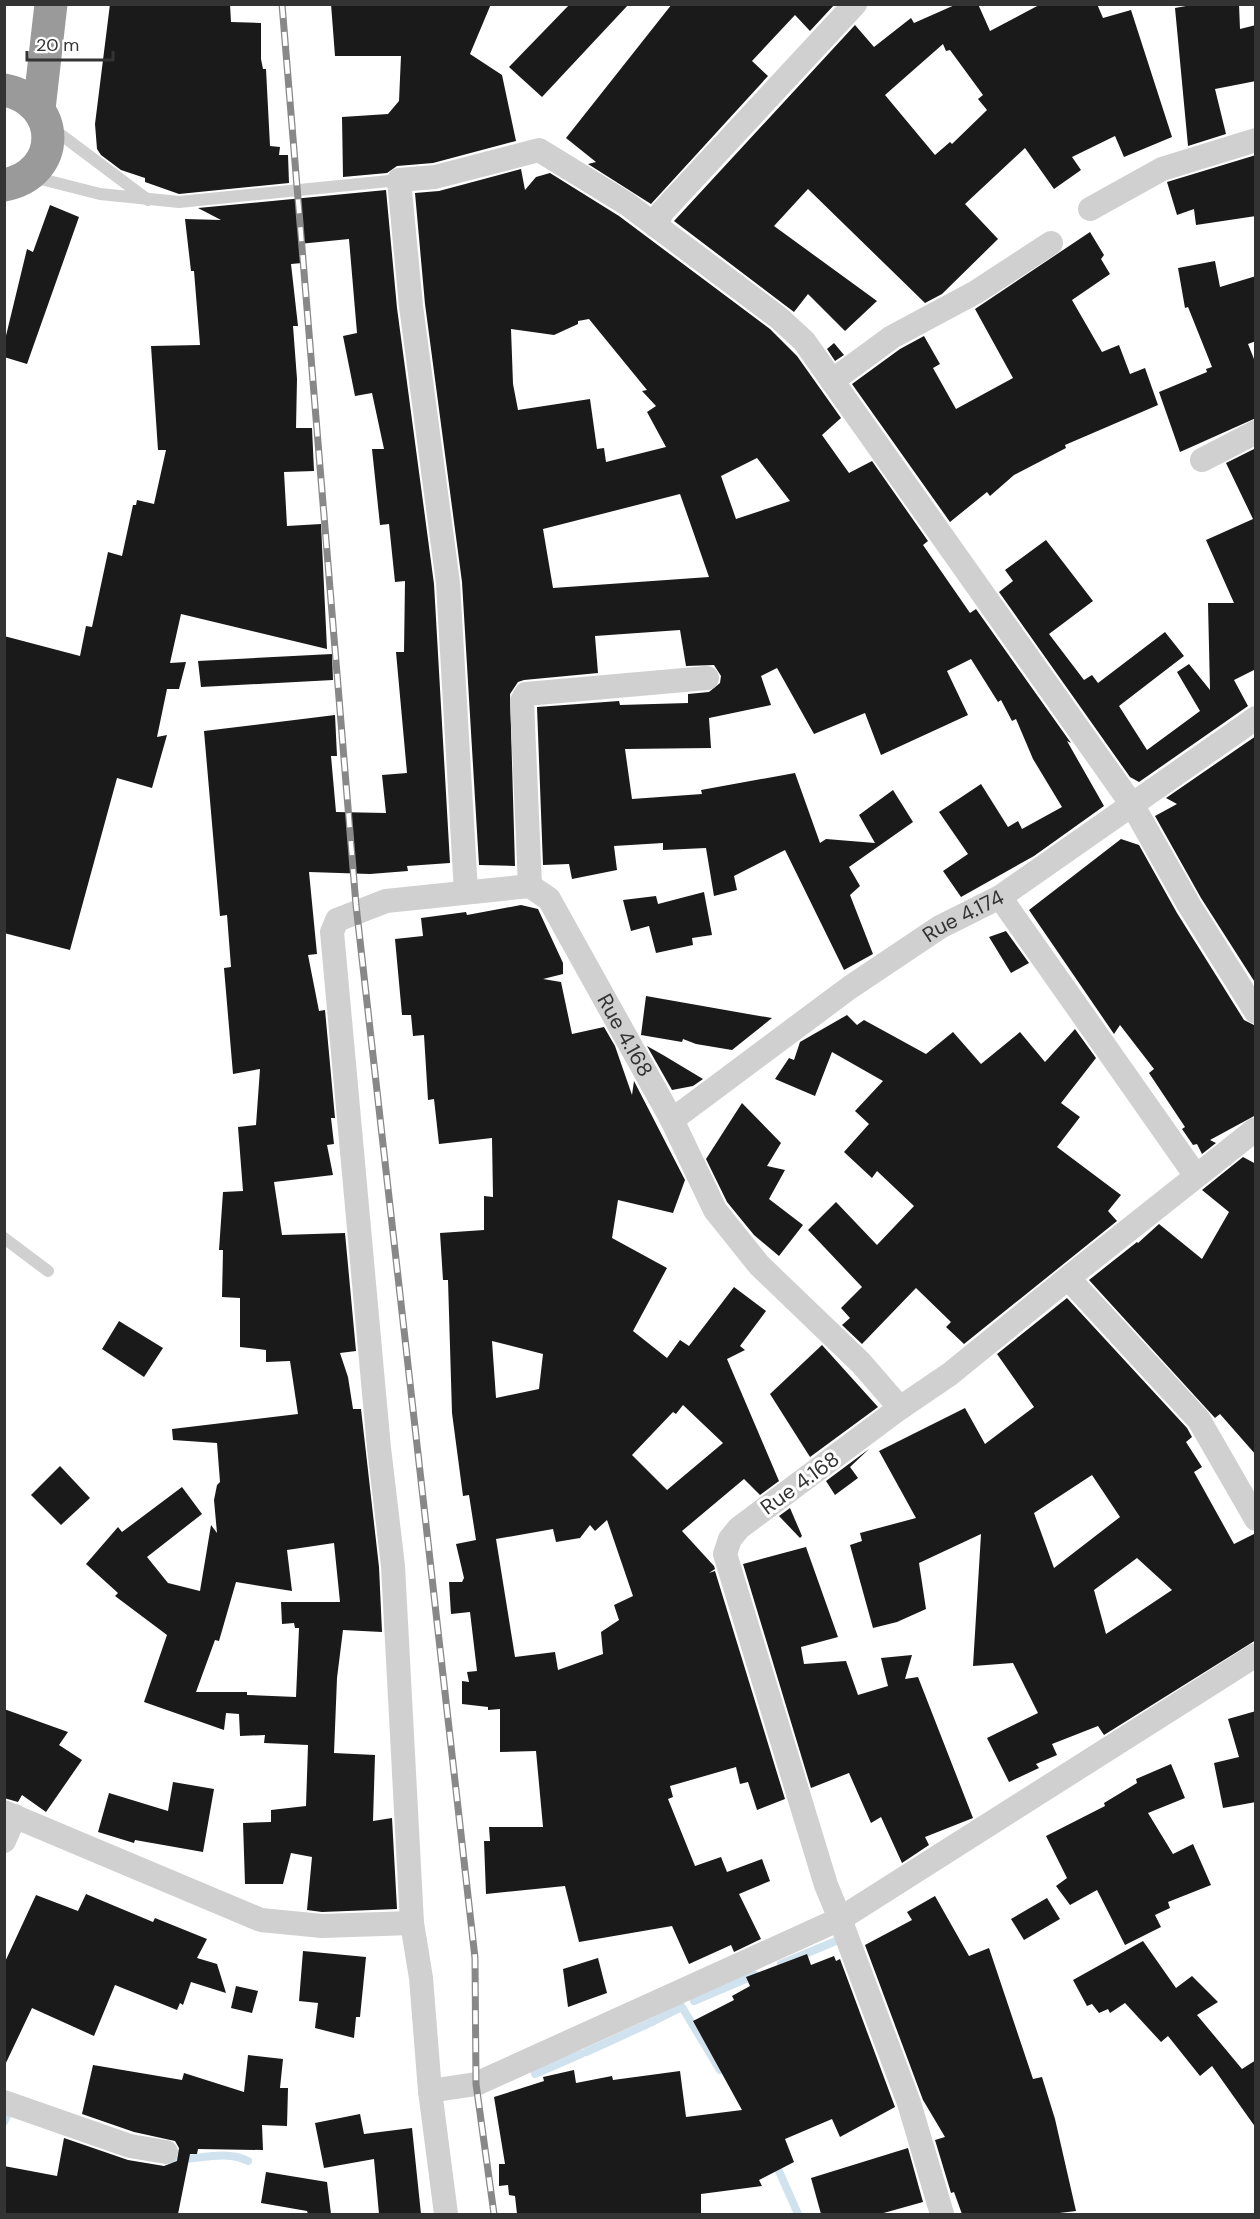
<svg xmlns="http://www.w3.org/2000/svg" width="1260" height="2219" viewBox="0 0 1260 2219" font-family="'DM Sans',sans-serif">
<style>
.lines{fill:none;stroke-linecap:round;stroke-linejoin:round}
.stream{stroke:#cfe2ee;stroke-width:8}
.building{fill:#1a1a1a;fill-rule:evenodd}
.lane{stroke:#d0d0d0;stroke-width:12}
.street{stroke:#d0d0d0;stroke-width:24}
.highway{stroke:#9a9a9a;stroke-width:33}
.rail-casing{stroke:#888;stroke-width:7}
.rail{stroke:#fff;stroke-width:4.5;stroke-dasharray:14;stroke-linecap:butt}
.labels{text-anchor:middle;stroke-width:6;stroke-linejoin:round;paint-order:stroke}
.street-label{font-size:21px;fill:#333;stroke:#fff}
</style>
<rect width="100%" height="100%" fill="#fff"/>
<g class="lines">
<g class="stream">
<path d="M 781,1964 L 836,1941"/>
<path d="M 694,2001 L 755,1975"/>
<path d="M 654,2021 L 682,2007 L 720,2070"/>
<path d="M 619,2037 L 652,2022"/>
<path d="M 586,2052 L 617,2038"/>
<path d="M 535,2074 L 581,2054"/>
<path d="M 4,2122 L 7,2116"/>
<path d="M 163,2159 C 192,2163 221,2148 248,2161"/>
<path d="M 775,2162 L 798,2214"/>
</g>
</g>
<g class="building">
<path d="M 110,4 L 230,4 L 231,22 L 261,23 L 261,59 L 263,69 L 266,69 L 270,146 L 280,147 L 279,155 L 288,155 L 289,183 L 179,194 L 145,182 L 145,178 L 121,170 L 101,155 L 97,149 L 95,124 Z"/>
<path d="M 331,4 L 491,4 L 470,54 L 502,75 L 516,141 L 433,163 L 397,166 L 387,173 L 343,177 L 342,117 L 388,114 L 399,101 L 401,56 L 335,56 Z"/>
<path d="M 570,4 L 629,4 L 542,97 L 509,67 Z"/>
<path d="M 672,4 L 835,4 L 810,31 L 795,15 L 752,61 L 768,76 L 651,204 L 588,164 L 596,162 L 566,138 Z"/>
<path d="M 957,4 L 978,4 L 990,31 L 1041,4 L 1097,4 L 1103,18 L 1131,10 L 1172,137 L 1124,157 L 1115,136 L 1072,157 L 1081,170 L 1054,189 L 1025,148 L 965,204 L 998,239 L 942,294 L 925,303 L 808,189 L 774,226 L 877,301 L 845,331 L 808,294 L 794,312 L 674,221 L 855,25 L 874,47 L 911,18 L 914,23 ZM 943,44 L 946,51 L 950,50 L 983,95 L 978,99 L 987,110 L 952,144 L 950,142 L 935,155 L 885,95 Z"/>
<path d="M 1197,4 L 1239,4 L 1240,29 L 1256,25 L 1256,81 L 1215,89 L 1226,134 L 1188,146 L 1175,8 Z"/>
<path d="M 1256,155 L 1256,216 L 1196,225 L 1194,209 L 1177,215 L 1167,182 Z"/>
<path d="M 521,169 L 525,190 L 536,177 L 550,173 L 619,216 L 770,329 L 797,356 L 841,418 L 822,435 L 849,473 L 872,461 L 928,541 L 923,545 L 970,613 L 976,609 L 1071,743 L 1067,741 L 1104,806 L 1034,856 L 961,897 L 943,871 L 968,854 L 939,812 L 981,784 L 1008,827 L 1018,821 L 1022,829 L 1062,807 L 1033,759 L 1016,719 L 1012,721 L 1001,700 L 998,702 L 971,659 L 947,671 L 968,715 L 881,755 L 865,713 L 814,734 L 777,668 L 761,676 L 771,705 L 709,718 L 711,748 L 625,749 L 632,799 L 702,794 L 701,790 L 795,773 L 820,843 L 826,839 L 875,843 L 859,815 L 893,790 L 913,822 L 849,867 L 860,886 L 850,895 L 873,954 L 844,970 L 785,850 L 734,876 L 737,890 L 714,896 L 706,848 L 663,850 L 663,843 L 614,846 L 617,870 L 572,879 L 569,864 L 543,865 L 537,707 L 619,701 L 620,705 L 688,703 L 688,694 L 709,692 L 720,683 L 721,676 L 714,665 L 686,666 L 680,630 L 595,636 L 598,673 L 524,680 L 518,682 L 510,694 L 515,866 L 479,865 L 462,582 L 425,304 L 415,193 L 439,191 ZM 589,319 L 647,390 L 642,391 L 656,406 L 647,412 L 666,447 L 606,462 L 604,448 L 597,449 L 590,399 L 518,410 L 513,384 L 511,329 L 554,335 L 578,324 L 578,321 ZM 757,458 L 790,501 L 736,519 L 721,476 ZM 680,494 L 709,577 L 553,588 L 543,529 Z"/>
<path d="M 386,190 L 397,308 L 434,584 L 450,863 L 407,866 L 408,871 L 370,874 L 309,872 L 317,954 L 308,955 L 319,1011 L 325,1010 L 335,1118 L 331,1118 L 334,1144 L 327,1145 L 333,1175 L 274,1182 L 282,1235 L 345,1233 L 356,1351 L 340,1353 L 348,1377 L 353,1409 L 361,1409 L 379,1567 L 382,1632 L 343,1630 L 337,1678 L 334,1753 L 375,1755 L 373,1821 L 392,1818 L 397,1909 L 322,1912 L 307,1910 L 312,1857 L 291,1853 L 283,1884 L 245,1884 L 243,1823 L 271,1822 L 271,1810 L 306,1806 L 308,1745 L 264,1743 L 265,1735 L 240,1736 L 239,1714 L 226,1713 L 224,1730 L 144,1702 L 167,1635 L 115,1596 L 118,1593 L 86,1564 L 118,1527 L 122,1532 L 182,1487 L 202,1514 L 147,1557 L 168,1583 L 200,1591 L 211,1525 L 217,1533 L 214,1500 L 217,1485 L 220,1482 L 217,1443 L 173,1440 L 172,1429 L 298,1414 L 290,1361 L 266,1362 L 266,1350 L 240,1347 L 240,1298 L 222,1297 L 223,1250 L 219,1250 L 223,1192 L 243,1191 L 238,1127 L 256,1125 L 260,1069 L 233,1074 L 224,968 L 231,967 L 227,915 L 220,916 L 204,731 L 335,715 L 337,756 L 331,756 L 336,812 L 386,813 L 382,775 L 407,773 L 396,652 L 404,652 L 405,581 L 395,582 L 389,524 L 380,525 L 372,449 L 384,449 L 372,393 L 355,396 L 343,336 L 357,333 L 349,239 L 299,244 L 302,263 L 291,264 L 298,326 L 293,326 L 297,379 L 296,428 L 312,428 L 314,471 L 284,472 L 287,526 L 321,524 L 327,649 L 181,614 L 170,663 L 186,662 L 179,689 L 167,689 L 157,737 L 167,735 L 152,788 L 117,778 L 70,950 L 4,933 L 4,636 L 80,656 L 86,626 L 92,627 L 108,552 L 122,556 L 133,505 L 136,505 L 137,500 L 154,504 L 166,450 L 158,450 L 151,346 L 200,345 L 194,271 L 191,271 L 185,219 L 221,220 L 198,208 ZM 334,1543 L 340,1602 L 281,1602 L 282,1624 L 294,1623 L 295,1628 L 299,1628 L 296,1697 L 247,1695 L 247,1692 L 196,1692 L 215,1640 L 219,1641 L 236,1582 L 292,1591 L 287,1550 Z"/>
<path d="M 50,205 L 79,217 L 27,364 L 4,357 L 4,344 L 27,249 L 33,252 Z"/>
<path d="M 1090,232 L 1104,255 L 1101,259 L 1110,274 L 1072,300 L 1102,352 L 1119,345 L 1130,374 L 1145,368 L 1158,405 L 1065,445 L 1066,448 L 1014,475 L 990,496 L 987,492 L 950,522 L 852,384 L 900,349 L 924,336 L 940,364 L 933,368 L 956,409 L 1013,378 L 975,309 Z"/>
<path d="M 1215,261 L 1220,287 L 1256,276 L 1256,341 L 1248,344 L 1256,364 L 1256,418 L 1180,452 L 1159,392 L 1207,372 L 1206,369 L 1212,367 L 1188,307 L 1185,308 L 1178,268 Z"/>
<path d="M 834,343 L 844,355 L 835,361 L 827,349 Z"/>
<path d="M 1256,448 L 1256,669 L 1234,680 L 1248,706 L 1139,782 L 1130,777 L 999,592 L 1013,581 L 1005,570 L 1046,540 L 1093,601 L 1049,634 L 1084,680 L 1092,675 L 1098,683 L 1165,632 L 1184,656 L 1119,706 L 1147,750 L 1200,711 L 1177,672 L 1189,664 L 1210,690 L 1208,603 L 1234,603 L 1206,540 L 1253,519 L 1226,463 Z"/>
<path d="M 332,654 L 333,680 L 201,687 L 198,661 Z"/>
<path d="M 1256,736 L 1256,984 L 1201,898 L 1155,816 L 1177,804 L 1166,798 Z"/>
<path d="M 1121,839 L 1139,845 L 1177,913 L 1244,1020 L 1256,1026 L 1256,1115 L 1210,1140 L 1216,1143 L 1202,1154 L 1197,1144 L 1193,1145 L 1182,1129 L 1185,1127 L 1149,1073 L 1154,1069 L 1120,1025 L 1114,1034 L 1029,910 Z"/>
<path d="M 704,892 L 712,935 L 692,938 L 693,945 L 656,953 L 649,926 L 631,931 L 623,900 L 656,896 L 658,904 Z"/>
<path d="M 521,905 L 538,909 L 563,963 L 563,974 L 543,979 L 561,982 L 572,1034 L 604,1027 L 615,1046 L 632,1095 L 634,1081 L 685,1180 L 673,1213 L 618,1200 L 612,1238 L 667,1268 L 633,1331 L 667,1358 L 680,1340 L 689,1346 L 734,1287 L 766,1311 L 740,1346 L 745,1350 L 727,1359 L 779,1481 L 760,1495 L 744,1479 L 682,1531 L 714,1566 L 715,1569 L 709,1573 L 715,1571 L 785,1799 L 757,1810 L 748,1782 L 740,1784 L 736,1767 L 670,1786 L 673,1797 L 668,1799 L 695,1866 L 721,1857 L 727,1872 L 762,1859 L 770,1881 L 739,1894 L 761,1939 L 734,1952 L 731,1945 L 689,1964 L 672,1926 L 579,1942 L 565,1886 L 486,1894 L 484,1841 L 490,1841 L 489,1827 L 543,1827 L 536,1751 L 500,1752 L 500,1709 L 488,1710 L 488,1707 L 462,1704 L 462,1681 L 469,1682 L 467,1672 L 477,1671 L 470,1612 L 451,1614 L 449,1582 L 462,1582 L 464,1578 L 456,1544 L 476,1540 L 469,1495 L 463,1496 L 452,1413 L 448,1280 L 443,1280 L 440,1233 L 484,1230 L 484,1196 L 493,1197 L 492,1138 L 439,1144 L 434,1099 L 428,1100 L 424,1035 L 413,1036 L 411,1015 L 402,1015 L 395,939 L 423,936 L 421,918 L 466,912 L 467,915 ZM 492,1341 L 543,1354 L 539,1389 L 496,1398 ZM 683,1405 L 723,1443 L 667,1490 L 632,1455 L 673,1412 L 676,1414 ZM 607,1520 L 633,1596 L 614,1605 L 619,1620 L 601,1632 L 603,1654 L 558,1670 L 555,1652 L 515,1657 L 496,1539 L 553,1529 L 556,1542 L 580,1538 L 590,1525 L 595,1531 Z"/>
<path d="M 1006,931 L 1029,963 L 1011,973 L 989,937 Z"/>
<path d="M 646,996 L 748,1014 L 772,1018 L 732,1050 L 696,1044 L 683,1039 L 682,1042 L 641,1035 Z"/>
<path d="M 847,1015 L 857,1025 L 864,1020 L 926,1054 L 953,1032 L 981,1064 L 1020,1032 L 1045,1062 L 1075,1029 L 1096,1058 L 1061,1103 L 1080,1117 L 1057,1147 L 1121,1195 L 1108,1211 L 1117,1221 L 964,1344 L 946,1327 L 951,1322 L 916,1288 L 862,1344 L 842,1325 L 850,1318 L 841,1308 L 862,1287 L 808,1230 L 836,1202 L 877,1245 L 914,1206 L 877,1171 L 872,1178 L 844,1152 L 869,1124 L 855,1111 L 883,1081 L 832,1052 L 815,1096 L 775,1079 L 789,1058 L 794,1060 L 800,1042 Z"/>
<path d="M 647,1046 L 663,1055 L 703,1079 L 693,1086 L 672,1090 Z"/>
<path d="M 742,1103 L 781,1143 L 767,1166 L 785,1170 L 769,1199 L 803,1225 L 779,1256 L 754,1235 L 727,1202 L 706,1159 Z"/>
<path d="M 1243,1157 L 1256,1164 L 1256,1455 L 1220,1414 L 1215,1418 L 1089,1280 L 1137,1242 L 1138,1243 L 1159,1224 L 1202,1259 L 1229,1212 L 1202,1190 Z"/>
<path d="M 1067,1298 L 1187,1428 L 1192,1437 L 1186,1442 L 1202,1467 L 1194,1472 L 1234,1544 L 1256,1533 L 1256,1640 L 1104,1735 L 1098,1726 L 1052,1744 L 1057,1755 L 1036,1764 L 1039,1768 L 1009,1782 L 987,1738 L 1038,1713 L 1013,1663 L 973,1666 L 981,1534 L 919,1563 L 926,1609 L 897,1622 L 873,1628 L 850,1545 L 862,1541 L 860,1533 L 916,1518 L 879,1451 L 965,1408 L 985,1444 L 1034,1407 L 997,1354 ZM 1092,1475 L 1120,1517 L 1054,1568 L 1034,1513 ZM 1137,1558 L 1172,1590 L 1106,1634 L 1094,1590 Z"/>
<path d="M 119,1321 L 163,1348 L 144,1377 L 102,1349 Z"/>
<path d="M 822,1345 L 878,1407 L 810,1457 L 770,1394 Z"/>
<path d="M 869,1449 L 850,1467 L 858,1478 L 835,1495 L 826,1481 Z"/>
<path d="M 60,1466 L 90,1498 L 61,1525 L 31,1495 Z"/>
<path d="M 790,1508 L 802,1536 L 800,1538 L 779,1516 Z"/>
<path d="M 806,1547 L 838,1637 L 801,1647 L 804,1664 L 846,1661 L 858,1695 L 888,1686 L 881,1658 L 912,1655 L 905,1679 L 918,1677 L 973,1818 L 925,1837 L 929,1845 L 902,1863 L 881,1817 L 871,1823 L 849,1773 L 811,1788 L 743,1564 Z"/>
<path d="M 4,1709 L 68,1732 L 59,1745 L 82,1760 L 46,1812 L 22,1795 L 18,1802 L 4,1798 Z"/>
<path d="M 1256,1711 L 1256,1802 L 1223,1808 L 1214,1763 L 1239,1757 L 1228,1719 Z"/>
<path d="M 1171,1764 L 1185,1798 L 1148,1813 L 1173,1854 L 1193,1844 L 1211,1885 L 1168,1902 L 1170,1908 L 1155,1915 L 1161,1927 L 1125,1945 L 1097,1890 L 1070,1905 L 1056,1886 L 1067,1878 L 1046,1836 L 1105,1806 L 1104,1803 L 1137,1783 L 1136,1779 Z"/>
<path d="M 173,1782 L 214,1789 L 203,1852 L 135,1840 L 134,1843 L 98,1832 L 109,1793 L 168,1811 Z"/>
<path d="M 86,1894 L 153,1922 L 155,1918 L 207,1939 L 197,1958 L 217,1964 L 226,1993 L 191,1982 L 183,2005 L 180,2003 L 177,2010 L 115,1985 L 94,2036 L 32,2008 L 4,2067 L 4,1964 L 36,1895 L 78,1911 Z"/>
<path d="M 935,1896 L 969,1956 L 989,1948 L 1033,2079 L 1042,2077 L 1055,2119 L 1076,2211 L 1051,2214 L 962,2214 L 954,2192 L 951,2193 L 935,2140 L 945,2137 L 923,2100 L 865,1945 L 912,1920 L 907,1912 Z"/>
<path d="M 1047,1898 L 1060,1919 L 1024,1940 L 1011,1919 Z"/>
<path d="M 1143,1941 L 1176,1988 L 1192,1976 L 1218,2002 L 1197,2015 L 1242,2069 L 1256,2060 L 1256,2128 L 1212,2066 L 1200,2076 L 1168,2036 L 1161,2042 L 1125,2003 L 1110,2013 L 1108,2009 L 1099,2013 L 1092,2004 L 1087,2006 L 1073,1980 Z"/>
<path d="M 303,1951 L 366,1957 L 360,2017 L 356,2017 L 354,2038 L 315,2028 L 318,2003 L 299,2001 Z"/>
<path d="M 807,1954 L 811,1965 L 834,1956 L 836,1961 L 840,1959 L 895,2107 L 840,2137 L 832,2119 L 785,2139 L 794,2162 L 759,2180 L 762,2186 L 701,2194 L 701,2214 L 517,2214 L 515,2196 L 509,2195 L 508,2185 L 499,2186 L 499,2164 L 505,2164 L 494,2097 L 544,2081 L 543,2077 L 574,2070 L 576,2083 L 612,2076 L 613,2080 L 680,2071 L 686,2117 L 742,2110 L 693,2021 L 734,2000 L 732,1996 L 750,1986 L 746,1977 Z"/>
<path d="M 598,1958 L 607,1993 L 568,2007 L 563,1969 Z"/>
<path d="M 236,1986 L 258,1991 L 252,2013 L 231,2008 Z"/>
<path d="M 248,2055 L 283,2059 L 280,2088 L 288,2088 L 287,2126 L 262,2125 L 263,2150 L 198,2149 L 197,2154 L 190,2154 L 178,2214 L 4,2214 L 4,2166 L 57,2176 L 64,2138 L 128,2160 L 164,2166 L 177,2161 L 179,2148 L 175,2141 L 134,2132 L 82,2114 L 93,2065 L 182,2080 L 184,2073 L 244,2092 Z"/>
<path d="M 360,2114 L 364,2134 L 412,2128 L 421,2214 L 379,2214 L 374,2159 L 324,2168 L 315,2123 Z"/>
<path d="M 908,2148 L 923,2202 L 880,2214 L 821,2214 L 811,2178 Z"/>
<path d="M 266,2172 L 327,2182 L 331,2214 L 308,2214 L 307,2211 L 261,2203 Z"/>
</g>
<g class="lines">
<g class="lane">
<path d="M 52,128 L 148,200"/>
<path d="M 33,177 L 100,194 L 179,202 L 399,180"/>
<path d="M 4,1238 L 48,1271"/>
</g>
<g class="street">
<path d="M 1090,209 L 1162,169 L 1256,140"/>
<path d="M 656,226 L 662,212 L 855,4"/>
<path d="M 832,381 L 892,337 L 976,292 L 1051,243"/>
<path d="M 1202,460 L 1256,432"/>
<path d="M 530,886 L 522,701 L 526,694 L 707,678"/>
<path d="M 466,892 L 448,583 L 411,306 L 399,180 L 435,177 L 539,150 L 627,204 L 779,318 L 804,341 L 1133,806 L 1189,905 L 1256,1012"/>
<path d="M 1000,897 L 1196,1176"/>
<path id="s1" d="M 672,1120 L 849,988 L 940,927 L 1000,897 L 1256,718"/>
<path d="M 1068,1278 L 1256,1129"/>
<path d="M 900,1408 L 950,1374 L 1068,1278 L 1199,1420 L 1256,1519"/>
<path d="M 4,1812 L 261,1920 L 322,1926 L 412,1923"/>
<path d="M 4,1841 L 15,1816"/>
<path d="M 430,2091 L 476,2084 L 840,1919 L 909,2103 L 942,2214"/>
<path d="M 4,2102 L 130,2146 L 166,2152"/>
<path id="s2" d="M 446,2214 L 430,2091 L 421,1978 L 412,1923 L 393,1566 L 379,1448 L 332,932 L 337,920 L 386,901 L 530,886 L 549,899 L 672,1120 L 715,1210 L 759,1265 L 861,1363 L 900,1408 L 739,1528 L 730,1539 L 725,1554 L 826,1885 L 840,1919 L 1256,1655"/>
</g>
<g class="highway">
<path d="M 4,90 C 62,101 63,174 4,185"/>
<path d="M 39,109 L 51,4"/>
</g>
<g class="rail-casing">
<path id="rail" d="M 282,4 L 356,905 L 475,1958 L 476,2084 L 494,2214"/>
</g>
<use href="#rail" class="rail"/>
</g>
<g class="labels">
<g class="street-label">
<text dy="7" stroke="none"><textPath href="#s1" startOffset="356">Rue 4.174</textPath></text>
<text dy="7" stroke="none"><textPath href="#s2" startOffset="1677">Rue 4.168</textPath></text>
<text transform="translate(800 1483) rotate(-36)" y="7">Rue 4.168</text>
</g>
</g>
<rect width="1260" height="2219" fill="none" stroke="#333333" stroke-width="12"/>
<path d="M27 51v9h86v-9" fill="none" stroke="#333333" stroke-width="3"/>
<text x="36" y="51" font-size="18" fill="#333333" stroke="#ffffff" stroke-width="4.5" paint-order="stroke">20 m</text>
</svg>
